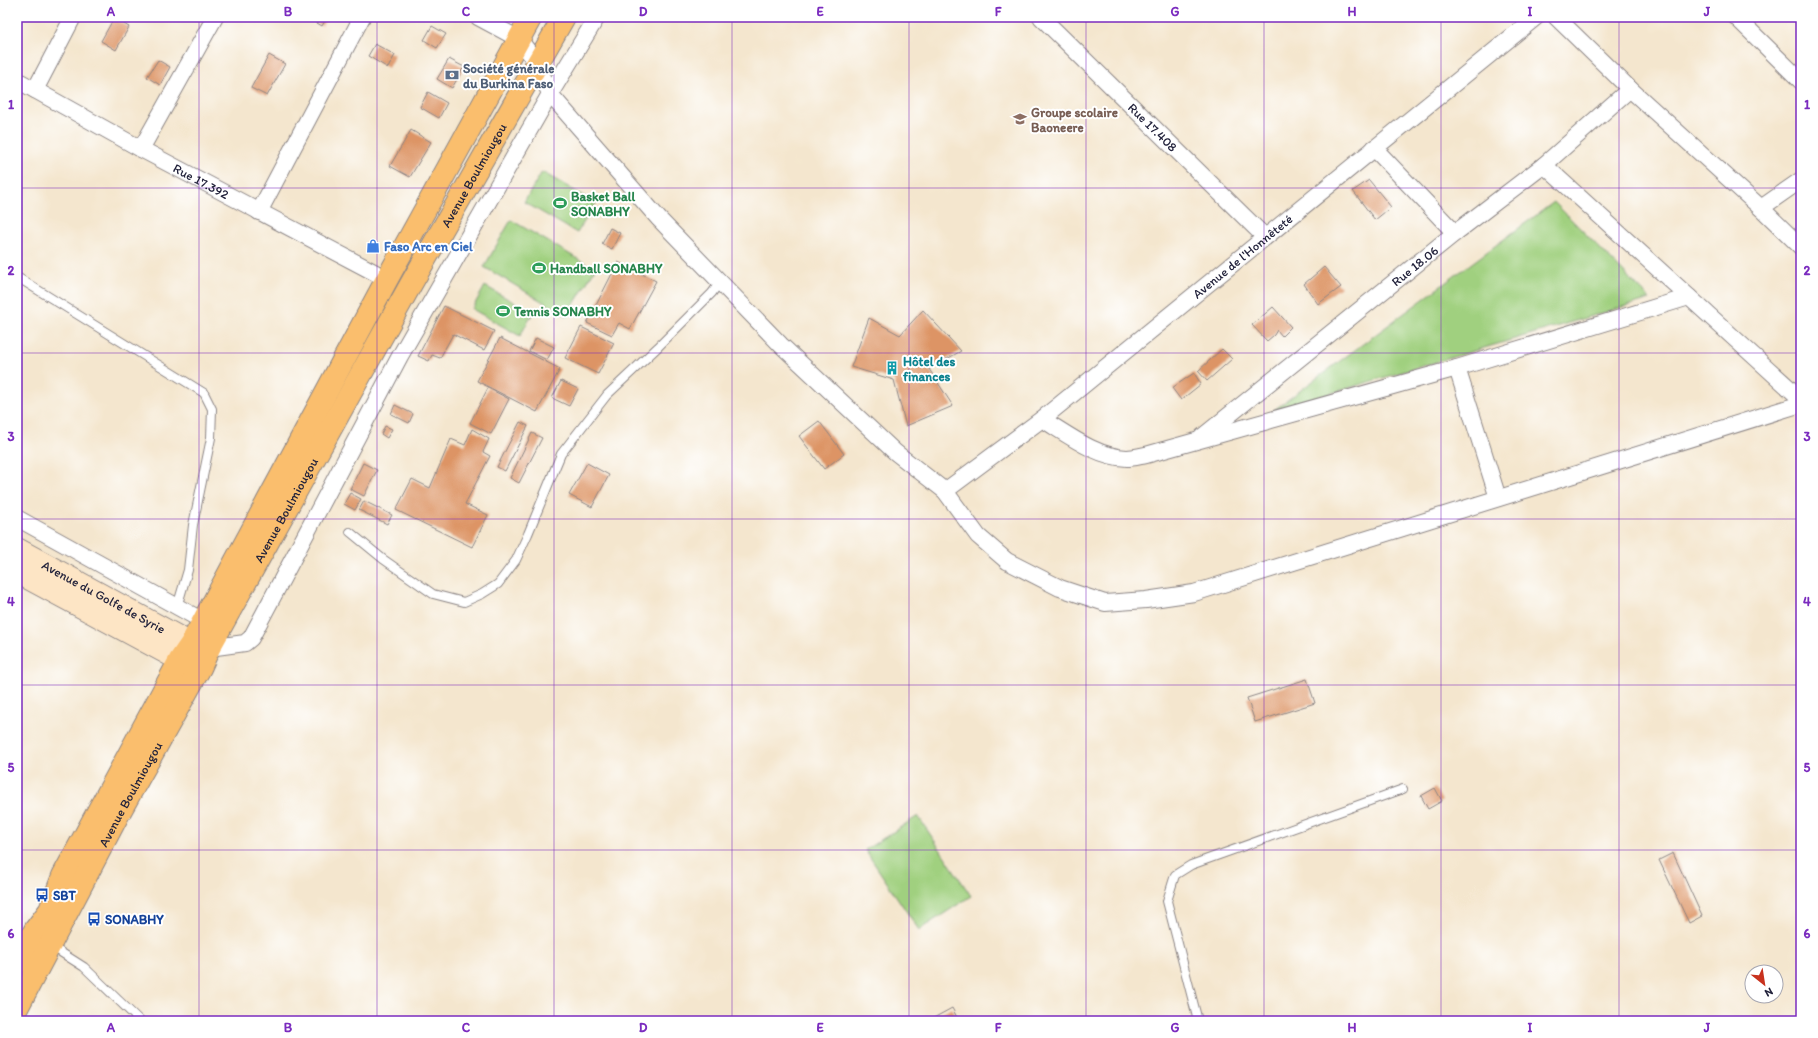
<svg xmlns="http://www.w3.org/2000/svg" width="1818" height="1038" viewBox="0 0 1818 1038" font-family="Itim,sans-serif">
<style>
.green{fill:#a0d07f;stroke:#61795d}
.building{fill:#dd9465}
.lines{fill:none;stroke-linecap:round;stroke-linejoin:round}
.service-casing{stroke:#8b8484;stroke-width:10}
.minor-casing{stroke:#8b8484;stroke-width:18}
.secondary-casing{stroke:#8b8484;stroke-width:24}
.trunk-casing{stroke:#8b8484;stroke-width:24}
.service{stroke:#fff;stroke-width:8}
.minor{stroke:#fff;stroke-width:16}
.secondary{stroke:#fde5c5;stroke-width:22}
.trunk{stroke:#fabe6d;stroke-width:22}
.grid{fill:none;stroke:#7b2cbf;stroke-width:1;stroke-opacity:0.55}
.labels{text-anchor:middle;stroke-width:4;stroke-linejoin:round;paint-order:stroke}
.service-label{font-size:13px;font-weight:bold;fill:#4e5e75;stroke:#fff;text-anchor:start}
.education-label{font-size:13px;font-weight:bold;fill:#785e54;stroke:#fff;text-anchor:start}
.street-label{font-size:13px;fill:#22223b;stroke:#fff}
.leisure-label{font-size:13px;font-weight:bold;fill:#27864d;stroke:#fff;text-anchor:start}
.shop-label{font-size:13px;font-weight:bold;fill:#366cbe;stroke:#fff;text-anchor:start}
.culture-label{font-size:13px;font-weight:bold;fill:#0d838f;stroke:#fff;text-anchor:start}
.transit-label{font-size:13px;font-weight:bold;fill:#164399;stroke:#fff;text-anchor:start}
.neatline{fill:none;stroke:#7b2cbf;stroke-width:1.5}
.grid-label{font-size:13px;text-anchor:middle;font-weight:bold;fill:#7b2cbf}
</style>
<rect width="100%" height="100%" fill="#fff"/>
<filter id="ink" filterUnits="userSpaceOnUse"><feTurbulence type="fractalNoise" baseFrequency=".025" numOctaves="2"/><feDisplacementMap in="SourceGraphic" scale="8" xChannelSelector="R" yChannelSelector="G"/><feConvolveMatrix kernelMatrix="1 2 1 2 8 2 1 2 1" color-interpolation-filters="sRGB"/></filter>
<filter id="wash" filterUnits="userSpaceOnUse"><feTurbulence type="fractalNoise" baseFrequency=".012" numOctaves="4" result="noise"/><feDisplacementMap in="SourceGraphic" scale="16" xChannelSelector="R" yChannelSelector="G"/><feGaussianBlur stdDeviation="0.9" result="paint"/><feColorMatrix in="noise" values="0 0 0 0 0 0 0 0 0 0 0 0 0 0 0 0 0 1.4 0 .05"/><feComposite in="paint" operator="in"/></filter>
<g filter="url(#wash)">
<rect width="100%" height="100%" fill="#f4e6ce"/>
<g class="green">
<path d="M 542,172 L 596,203 L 577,233 L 524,202 Z"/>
<path d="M 1554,202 L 1650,299 L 1274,410 Z"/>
<path d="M 511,220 L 595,269 L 567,316 L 484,267 Z"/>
<path d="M 485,286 L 533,313 L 520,336 L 472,309 Z"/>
<path d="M 918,816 L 971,896 L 919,930 L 865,850 Z"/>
</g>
<g id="blocks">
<g class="building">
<path d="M 307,17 L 327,17 L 322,26 Z"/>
<path d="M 114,18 L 129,27 L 116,50 L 101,41 Z"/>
<path d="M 432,26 L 446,34 L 437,48 L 424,40 Z"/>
<path d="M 375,44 L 395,55 L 388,68 L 368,56 Z"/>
<path d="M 269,55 L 285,64 L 267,96 L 251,88 Z"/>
<path d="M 449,59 L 464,67 L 452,88 L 437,79 Z"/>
<path d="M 158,60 L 170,67 L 160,85 L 147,77 Z"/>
<path d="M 428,92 L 447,103 L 439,118 L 420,107 Z"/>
<path d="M 411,130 L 431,142 L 410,177 L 390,166 Z"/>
<path d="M 1369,180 L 1391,207 L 1375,220 L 1353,191 Z"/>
<path d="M 610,228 L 620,233 L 612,249 L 602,244 Z"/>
<path d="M 618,262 L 656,281 L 630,329 L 619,323 L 612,335 L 587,323 Z"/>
<path d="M 1324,267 L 1341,287 L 1318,304 L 1304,284 Z"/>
<path d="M 444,306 L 494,331 L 484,350 L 453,334 L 440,358 L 432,355 L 429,361 L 418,356 Z"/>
<path d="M 1273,307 L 1291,327 L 1282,336 L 1277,330 L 1274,335 L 1267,341 L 1252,325 Z"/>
<path d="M 923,310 L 961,351 L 929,369 L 953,406 L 906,426 L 894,380 L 851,367 L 869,318 L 900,335 Z"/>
<path d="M 581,327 L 614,343 L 598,374 L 565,358 Z"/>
<path d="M 500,338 L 560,369 L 537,412 L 477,381 Z"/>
<path d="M 536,338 L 554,347 L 547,360 L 529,351 Z"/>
<path d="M 1222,349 L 1232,359 L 1207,381 L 1198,371 Z"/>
<path d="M 1194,373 L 1201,384 L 1181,400 L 1172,388 Z"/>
<path d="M 561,381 L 578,389 L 569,406 L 552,398 Z"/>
<path d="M 488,388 L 509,399 L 491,434 L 470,423 Z"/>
<path d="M 395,405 L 413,414 L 409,423 L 391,414 Z"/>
<path d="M 819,421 L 844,454 L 824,469 L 799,436 Z"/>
<path d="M 520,422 L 528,426 L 505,471 L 497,467 Z"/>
<path d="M 385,426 L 392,429 L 387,438 L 381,434 Z"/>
<path d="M 472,429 L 489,439 L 483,452 L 490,456 L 465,504 L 488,515 L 472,547 L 396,510 L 412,479 L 430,488 L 451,439 L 465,445 Z"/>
<path d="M 532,433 L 542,438 L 519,483 L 510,478 Z"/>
<path d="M 363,463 L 377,470 L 364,496 L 350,489 Z"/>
<path d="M 587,463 L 609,475 L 592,507 L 569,495 Z"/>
<path d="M 350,493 L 361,499 L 355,510 L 344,504 Z"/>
<path d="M 364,501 L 392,515 L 387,524 L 359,510 Z"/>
<path d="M 1307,679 L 1315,703 L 1255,722 L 1247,698 Z"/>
<path d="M 1435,788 L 1442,801 L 1428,809 L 1421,796 Z"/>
<path d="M 1673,853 L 1702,916 L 1689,923 L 1659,860 Z"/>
<path d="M 952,1008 L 959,1021 L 928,1021 Z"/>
</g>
</g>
</g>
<g filter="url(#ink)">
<use href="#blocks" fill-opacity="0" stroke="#8b8484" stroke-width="1"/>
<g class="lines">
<g class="service-casing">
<g id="service">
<path d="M 17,277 L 204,393 L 212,409 L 211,438 L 193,525 L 188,570 L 177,607"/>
<path d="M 350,532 L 383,559 L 433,594 L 464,602 L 482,594 L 498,584 L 516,560 L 528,534 L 561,454 L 607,395 L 658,347 L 712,293 L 720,282"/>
<path d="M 51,946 L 84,967 L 140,1021"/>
<path d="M 1198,1021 L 1167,901 L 1175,875 L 1191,865 L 1403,789"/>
</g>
</g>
<g class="minor-casing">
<g id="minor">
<path d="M 478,17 L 519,39 L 537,63 L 550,94 L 659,219 L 781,345 L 895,452 L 945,491 L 978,536 L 1007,561 L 1060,588 L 1105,603 L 1146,600 L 1194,593 L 1801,404"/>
<path id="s1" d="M 1041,17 L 1265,237"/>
<path d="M 1556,17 L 1630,89 L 1761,208 L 1801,247"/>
<path d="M 1736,17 L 1801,81"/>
<path id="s2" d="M 17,80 L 141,149 L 387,279"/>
<path d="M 35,90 L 73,17"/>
<path d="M 1374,148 L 1455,233"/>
<path d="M 141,149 L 215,17"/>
<path d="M 1544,165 L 1801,399"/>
<path d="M 1761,208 L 1801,180"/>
<path d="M 259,212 L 362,17"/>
<path d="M 1457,368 L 1498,498"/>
<path d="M 1042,419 C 1067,434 1096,457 1127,458 C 1133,458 1140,456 1146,455 L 1457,368 L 1689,297"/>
<path id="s3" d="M 1202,437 L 1455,233 L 1544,165 L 1630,89"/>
<path id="s4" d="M 945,491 L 1042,419 L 1536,17"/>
<path d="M 17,518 L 203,621"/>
<path d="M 209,648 L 245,643 L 251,638 L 400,356 L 550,94 L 597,17"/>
</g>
</g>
<g class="secondary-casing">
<g id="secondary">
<path id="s5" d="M 17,549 L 191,644 L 209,648"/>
<path d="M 17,572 L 180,660 L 197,667"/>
</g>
</g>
<g class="trunk-casing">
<g id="trunk">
<path d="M 17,963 L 35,930 L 50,910 L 63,876 L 180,660 L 191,644 L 387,279 L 531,17"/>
<path id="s6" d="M 17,1008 L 119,813 L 200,668 L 209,648 L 411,284 L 564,17"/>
</g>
</g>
<use href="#service" class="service"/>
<use href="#minor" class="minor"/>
<use href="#secondary" class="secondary"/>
<use href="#trunk" class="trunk"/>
</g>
</g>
<path class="grid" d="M 199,17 L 199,1021M 377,17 L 377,1021M 554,17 L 554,1021M 732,17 L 732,1021M 909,17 L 909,1021M 1086,17 L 1086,1021M 1264,17 L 1264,1021M 1441,17 L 1441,1021M 1619,17 L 1619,1021M 17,188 L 1801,188M 17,353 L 1801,353M 17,519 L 1801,519M 17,685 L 1801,685M 17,850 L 1801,850"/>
<defs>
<g id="bank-bare" transform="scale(1.08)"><path d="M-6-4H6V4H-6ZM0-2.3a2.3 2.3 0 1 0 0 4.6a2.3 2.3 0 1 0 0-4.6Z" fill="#5c6f8a" stroke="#fff" stroke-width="2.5" paint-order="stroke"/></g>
<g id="school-bare" transform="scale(1.08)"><path d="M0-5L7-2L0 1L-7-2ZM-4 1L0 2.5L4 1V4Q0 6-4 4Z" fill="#8d6e63" stroke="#fff" stroke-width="2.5" paint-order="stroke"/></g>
<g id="stadium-bare" transform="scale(1.08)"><path d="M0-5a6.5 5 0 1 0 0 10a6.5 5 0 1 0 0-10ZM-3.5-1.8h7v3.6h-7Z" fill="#2e9e5b" stroke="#fff" stroke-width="2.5" paint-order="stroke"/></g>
<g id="shop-bare" transform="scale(1.08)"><path d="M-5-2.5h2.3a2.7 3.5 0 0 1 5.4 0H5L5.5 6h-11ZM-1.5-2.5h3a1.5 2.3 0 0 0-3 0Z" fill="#3f7fe0" stroke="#fff" stroke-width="2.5" paint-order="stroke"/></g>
<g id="building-bare" transform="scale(1.08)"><path d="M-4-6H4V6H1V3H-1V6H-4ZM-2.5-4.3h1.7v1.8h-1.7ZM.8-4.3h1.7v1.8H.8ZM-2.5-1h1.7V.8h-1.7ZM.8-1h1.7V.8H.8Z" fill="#0f9aa8" stroke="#fff" stroke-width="2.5" paint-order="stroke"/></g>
<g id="bus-bare" transform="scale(1.08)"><path d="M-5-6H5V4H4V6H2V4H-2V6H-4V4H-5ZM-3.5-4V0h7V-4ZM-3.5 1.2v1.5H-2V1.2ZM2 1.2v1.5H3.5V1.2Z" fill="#1a4fb4" stroke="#fff" stroke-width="2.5" paint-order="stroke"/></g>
</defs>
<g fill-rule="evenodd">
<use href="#bank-bare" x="452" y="75"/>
<use href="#school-bare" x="1020" y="119"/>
<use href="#stadium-bare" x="560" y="203"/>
<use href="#shop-bare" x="373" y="246"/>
<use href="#stadium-bare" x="539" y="268"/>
<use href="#stadium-bare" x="503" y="311"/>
<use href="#building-bare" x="892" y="368"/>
<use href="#bus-bare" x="42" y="895"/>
<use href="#bus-bare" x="94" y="919"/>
</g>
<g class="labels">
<g class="service-label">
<text x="463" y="73">Société générale<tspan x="463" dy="15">du Burkina Faso</tspan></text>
</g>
<g class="education-label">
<text x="1031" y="117">Groupe scolaire<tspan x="1031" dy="15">Baoneere</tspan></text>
</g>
<g class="street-label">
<text dy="5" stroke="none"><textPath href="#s1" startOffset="157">Rue 17.408</textPath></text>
<text dy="5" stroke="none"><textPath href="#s6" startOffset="950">Avenue Boulmiougou</textPath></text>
<text dy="5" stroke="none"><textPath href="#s2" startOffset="210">Rue 17.392</textPath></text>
<text dy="5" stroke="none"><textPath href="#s4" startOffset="379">Avenue de l'Honnêteté</textPath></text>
<text dy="5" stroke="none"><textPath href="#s3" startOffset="273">Rue 18.06</textPath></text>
<text dy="5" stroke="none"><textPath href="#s6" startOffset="566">Avenue Boulmiougou</textPath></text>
<text dy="5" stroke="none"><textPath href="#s5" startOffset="99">Avenue du Golfe de Syrie</textPath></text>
<text dy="5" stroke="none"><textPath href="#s6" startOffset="242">Avenue Boulmiougou</textPath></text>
</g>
<g class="leisure-label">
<text x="571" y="201">Basket Ball<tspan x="571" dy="15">SONABHY</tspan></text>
<text x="550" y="273">Handball SONABHY</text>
<text x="514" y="316">Tennis SONABHY</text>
</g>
<g class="shop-label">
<text x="384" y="251">Faso Arc en Ciel</text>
</g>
<g class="culture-label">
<text x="903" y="366">Hôtel des<tspan x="903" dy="15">finances</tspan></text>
</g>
<g class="transit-label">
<text x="53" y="900">SBT</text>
<text x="105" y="924">SONABHY</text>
</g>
</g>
<rect width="1818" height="1038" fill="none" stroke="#fff" stroke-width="44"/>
<g transform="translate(1764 984) rotate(150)"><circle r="19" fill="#ffffff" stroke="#a7a7b1"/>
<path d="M0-3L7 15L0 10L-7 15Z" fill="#c8321e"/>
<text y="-6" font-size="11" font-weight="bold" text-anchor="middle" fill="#22223b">N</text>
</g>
<rect x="22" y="22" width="1774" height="994" class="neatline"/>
<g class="grid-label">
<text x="111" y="16">A</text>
<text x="288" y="16">B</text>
<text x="466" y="16">C</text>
<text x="643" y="16">D</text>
<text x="820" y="16">E</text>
<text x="998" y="16">F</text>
<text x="1175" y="16">G</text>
<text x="1352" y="16">H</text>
<text x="1530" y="16">I</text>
<text x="1707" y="16">J</text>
<text x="11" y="109">1</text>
<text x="1807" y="109">1</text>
<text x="11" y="275">2</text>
<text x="1807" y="275">2</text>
<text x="11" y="441">3</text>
<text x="1807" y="441">3</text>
<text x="11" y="606">4</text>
<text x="1807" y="606">4</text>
<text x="11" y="772">5</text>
<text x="1807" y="772">5</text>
<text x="11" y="938">6</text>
<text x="1807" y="938">6</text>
<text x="111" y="1032">A</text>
<text x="288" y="1032">B</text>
<text x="466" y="1032">C</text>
<text x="643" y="1032">D</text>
<text x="820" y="1032">E</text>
<text x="998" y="1032">F</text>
<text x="1175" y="1032">G</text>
<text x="1352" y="1032">H</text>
<text x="1530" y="1032">I</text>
<text x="1707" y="1032">J</text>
</g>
</svg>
